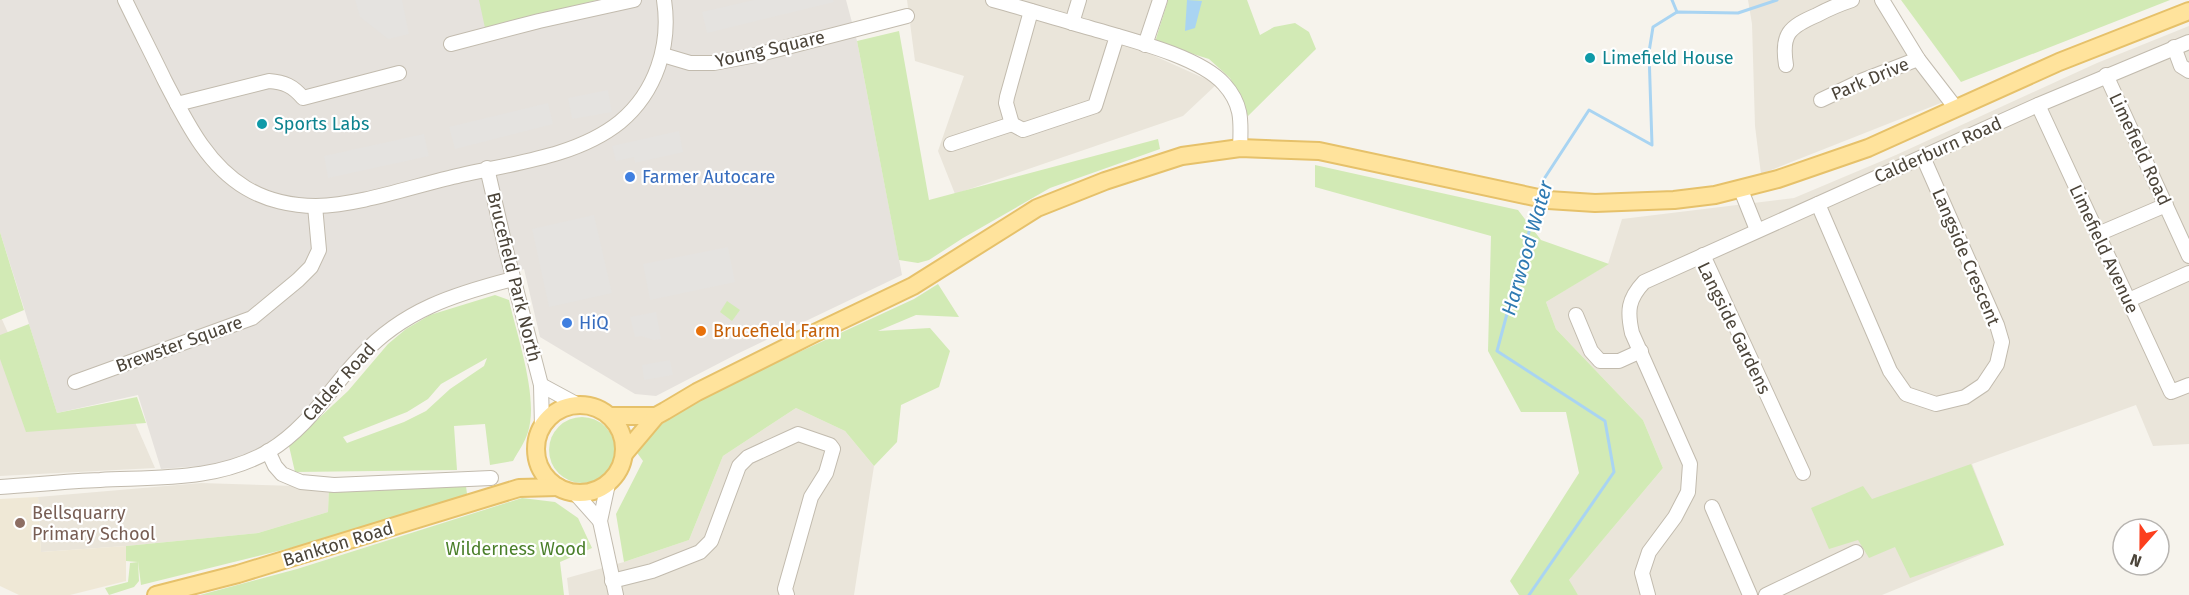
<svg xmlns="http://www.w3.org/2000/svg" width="2189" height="595" viewBox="0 0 2189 595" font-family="'Fira Sans',sans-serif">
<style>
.residential{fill:#eae5da}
.industrial{fill:#e6e2dd}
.education{fill:#efe8d6}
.green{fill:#d2eab5;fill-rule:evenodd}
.parking{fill:#e5e3e0}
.water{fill:#a9d4f2}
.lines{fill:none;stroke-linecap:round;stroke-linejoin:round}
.stream{stroke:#a9d4f2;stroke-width:3}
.minor-casing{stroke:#c2bbae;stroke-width:16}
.major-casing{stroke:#e6c16a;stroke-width:20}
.minor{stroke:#fff;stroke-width:14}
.major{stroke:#ffe39c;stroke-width:16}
.culture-dot{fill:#0f9aa8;stroke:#fff;stroke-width:2}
.shop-dot{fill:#3f7fe0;stroke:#fff;stroke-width:2}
.food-dot{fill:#e8710a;stroke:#fff;stroke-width:2}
.education-dot{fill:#8d6e63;stroke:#fff;stroke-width:2}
.labels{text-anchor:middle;stroke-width:4.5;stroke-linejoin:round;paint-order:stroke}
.street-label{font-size:18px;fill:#4b4439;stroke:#fff}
.culture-label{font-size:18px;fill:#0d838f;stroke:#fff;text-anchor:start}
.shop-label{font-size:18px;fill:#366cbe;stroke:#fff;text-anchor:start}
.food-label{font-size:18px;fill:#c56008;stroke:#fff;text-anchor:start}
.education-label{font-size:18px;fill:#785e54;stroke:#fff;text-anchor:start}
.park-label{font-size:18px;fill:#4a7f2a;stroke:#fff}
.water-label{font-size:20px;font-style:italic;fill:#2e7ab2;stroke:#fff}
</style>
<rect width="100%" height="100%" fill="#f6f3ec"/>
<g class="residential">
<path d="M 907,0 L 1163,0 L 1148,53 L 1217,84 L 1183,116 L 955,194 L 938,151 L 964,76 L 915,61 Z"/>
<path d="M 1748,0 L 1888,0 L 1896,17 L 1956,97 L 1761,174 L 1755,126 L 1752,24 Z"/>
<path d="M 2189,26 L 2189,444 L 2153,446 L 2136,405 L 1972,464 L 2004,545 L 1882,595 L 1578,595 L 1568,581 L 1663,468 L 1643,420 L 1556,329 L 1546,302 L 1608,264 L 1622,219 L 1794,198 L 1896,155 L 2097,63 Z"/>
<path d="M 0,315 L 47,420 L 130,411 L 155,468 L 0,476 Z"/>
<path d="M 796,408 L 845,431 L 874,466 L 854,595 L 569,595 L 567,578 L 624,562 L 689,540 L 723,456 Z"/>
<path d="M 201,483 L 329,487 L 328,512 L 258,533 L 126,546 L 41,552 L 38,497 Z"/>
</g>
<path class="industrial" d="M 0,0 L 846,0 L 857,41 L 902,275 L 737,354 L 656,396 L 635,394 L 540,337 L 524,269 L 412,307 L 385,326 L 352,354 L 321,397 L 285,433 L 262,446 L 237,459 L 212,465 L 161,469 L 138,395 L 57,413 L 0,232 Z"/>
<path class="education" d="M 38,497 L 41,552 L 126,546 L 126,581 L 70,595 L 19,595 L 0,586 L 0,499 Z"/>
<g class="green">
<path d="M 479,0 L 597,0 L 485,28 Z"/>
<path d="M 1168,0 L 1247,0 L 1260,35 L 1274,27 L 1295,23 L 1309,32 L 1316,49 L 1248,116 L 1230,78 L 1209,59 L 1155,42 Z"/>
<path d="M 1901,0 L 2170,0 L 1961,82 Z"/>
<path d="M 899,31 L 929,200 L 1158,139 L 1160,149 L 1050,188 L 963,238 L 929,260 L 918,263 L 899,260 L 857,41 Z"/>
<path d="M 1315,165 L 1518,210 L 1541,240 L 1609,264 L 1546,302 L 1556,329 L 1643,420 L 1663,468 L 1569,580 L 1578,595 L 1519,595 L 1510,581 L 1579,473 L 1566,412 L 1521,412 L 1488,351 L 1491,236 L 1315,187 Z"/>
<path d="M 0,232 L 24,310 L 0,320 Z"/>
<path d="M 938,284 L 959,317 L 916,315 L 878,331 L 930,328 L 950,351 L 939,387 L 901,405 L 897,442 L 874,466 L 845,431 L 796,408 L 723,456 L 689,540 L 624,562 L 616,514 L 643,461 L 635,450 L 655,429 L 698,399 L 914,299 Z"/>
<path d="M 495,295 L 509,300 C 517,336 539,398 528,432 C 525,442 518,452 513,461 L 490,465 L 485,424 L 454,426 L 457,470 L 295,472 L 289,446 L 348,391 L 388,344 L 406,329 L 430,315 ZM 487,358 L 484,366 L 450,389 L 426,411 L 404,422 L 347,443 L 343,437 L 407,412 L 428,399 L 441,384 Z"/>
<path d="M 727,301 L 740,310 L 732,321 L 720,312 Z"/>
<path d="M 29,324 L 57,413 L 137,397 L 146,423 L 26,432 L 0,359 L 0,335 Z"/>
<circle cx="582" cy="450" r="33"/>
<path d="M 1971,464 L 2004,545 L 1910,578 L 1895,547 L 1869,558 L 1858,540 L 1829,549 L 1811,508 L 1863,486 L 1872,499 Z"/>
<path d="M 466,486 L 467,494 L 343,535 L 141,585 L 138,561 L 139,581 L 134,587 L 109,595 L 105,588 L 128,582 L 130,563 L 138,562 L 126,561 L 126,546 L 258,533 L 328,512 L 329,487 Z"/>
<path d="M 522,498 L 555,502 L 578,518 L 592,548 L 560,562 L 564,595 L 200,595 L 297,569 Z"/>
</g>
<g class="parking">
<path d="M 355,0 L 402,0 L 409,34 L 388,39 L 360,17 Z"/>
<path d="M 754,0 L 833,0 L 834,2 L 707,33 L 702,12 Z"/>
<path d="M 608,90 L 612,112 L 572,119 L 568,98 Z"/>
<path d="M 548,103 L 553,124 L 455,149 L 449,127 Z"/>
<path d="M 679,131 L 683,152 L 635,163 L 634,157 L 616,161 L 612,146 Z"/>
<path d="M 424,134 L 429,156 L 328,178 L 324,156 Z"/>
<path d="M 594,215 L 612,293 L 549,307 L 532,229 Z"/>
<path d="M 728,247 L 735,282 L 650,300 L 643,264 Z"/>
<path d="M 656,312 L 661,339 L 653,340 L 642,336 L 635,337 L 630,317 Z"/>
<path d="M 670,360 L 673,375 L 644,380 L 642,365 Z"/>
</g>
<path class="water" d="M 1187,0 L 1202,1 L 1195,28 L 1185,31 Z"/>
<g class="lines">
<g class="stream">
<path d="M 1672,0 L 1677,12"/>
<path d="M 1540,193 L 1542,182 L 1589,110 L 1652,145 L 1649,52 L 1653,27 L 1677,12 L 1738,13 L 1777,0"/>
<path d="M 1529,595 L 1614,472 L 1605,421 L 1497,351 L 1537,202"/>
</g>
<g class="minor-casing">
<g id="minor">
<path d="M 125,0 C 138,27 152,54 165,81 C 186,121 206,164 246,188 C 266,200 292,206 316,206 C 359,205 407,188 449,178 C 504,164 574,159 620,122 C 656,92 671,45 664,0"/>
<path d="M 993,0 C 1026,9 1058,19 1090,28 C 1127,39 1199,56 1224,84 C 1243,105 1241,122 1240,148"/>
<path d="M 1882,0 L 1918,59 L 1955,107"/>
<path d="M 1031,11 L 1007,97 L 1006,103 L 1012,124 L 1023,130 L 1095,106 L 1117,36"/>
<path d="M 1072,23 L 1079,0"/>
<path d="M 451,44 L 539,21 L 634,0"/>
<path d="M 1145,45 L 1160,0"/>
<path d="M 2174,47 L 2181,66 L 2189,71"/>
<path d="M 663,55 L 690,63 L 714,63 L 756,55 L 907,16"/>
<path d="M 1786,65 C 1781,34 1789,27 1817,15 C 1828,9 1840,4 1852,0"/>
<path d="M 2106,75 L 2189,256"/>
<path d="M 1821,100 L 1861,81 L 1918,59"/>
<path d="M 177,104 L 269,81 C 284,82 293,86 303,98 L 399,73"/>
<path d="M 2038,105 L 2171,392 L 2189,385"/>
<path d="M 951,144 L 1012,124"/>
<path d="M 487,168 L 506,250 L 541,385 L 542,427"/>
<path d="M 1741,190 L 1757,230"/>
<path d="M 1818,204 L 1890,371 L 1906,394 L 1936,404 L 1965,397 L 1983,385 L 1997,364 L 2002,342 L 1997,325 L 1923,157"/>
<path d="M 2098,234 L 2166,205"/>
<path d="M 1703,255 L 1803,473"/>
<path d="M 2129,300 L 2189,273"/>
<path d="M 1576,315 L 1591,351 L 1600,361 L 1619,361 L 1641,351"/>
<path d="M 75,382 L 252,318 L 298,280 L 311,267 L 319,250 L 315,206"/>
<path d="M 541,385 L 578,405"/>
<path d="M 268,451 L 275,466 L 282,474 L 301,482 L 334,485 L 491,478"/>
<path d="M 608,484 L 600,521 L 616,595"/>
<path d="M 0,487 C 33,485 67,481 100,480 C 157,477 218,481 269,451 C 309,427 330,388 361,356 C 403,310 455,294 513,279"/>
<path d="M 575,493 L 600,521"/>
<path d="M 1712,507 L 1750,595"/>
<path d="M 612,581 L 652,571 L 700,552 L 711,541 L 739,466 L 748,457 L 798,434 L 830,445 L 833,449 L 826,473 L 811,497 L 785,589 L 787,595"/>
<path d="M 1648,595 L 1642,573 L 1649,552 L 1675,517 L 1688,492 L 1690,464 L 1632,333 C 1627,311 1628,299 1644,282 L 2038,105 L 2189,42"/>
<path d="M 1766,595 L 1856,552"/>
</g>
</g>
<g class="major-casing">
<g id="major">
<circle cx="580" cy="449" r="44"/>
<path d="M 610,416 L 656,416"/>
<path d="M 624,454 L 656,416 L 665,411 L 697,392 L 815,333 L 913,286 L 1037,208 L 1105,181 L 1182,156 L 1240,148 L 1319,151 L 1548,200 L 1595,203 L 1674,200 L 1715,195 L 1778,179 L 1868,148 L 2059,62 L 2189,11"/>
<path d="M 156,595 L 238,574 L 519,488 L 558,487"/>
</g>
</g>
<use href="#minor" class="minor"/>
<use href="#major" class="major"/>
</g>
<g class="culture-dot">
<circle cx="1590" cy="58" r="6"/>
<circle cx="262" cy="124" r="6"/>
</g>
<g class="shop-dot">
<circle cx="630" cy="177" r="6"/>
<circle cx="567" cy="323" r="6"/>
</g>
<circle class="food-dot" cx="701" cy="331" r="6"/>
<circle class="education-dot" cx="20" cy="523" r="6"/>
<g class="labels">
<g class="street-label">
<text transform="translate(770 49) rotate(-13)" y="6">Young Square</text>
<text transform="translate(1870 79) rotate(-23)" y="6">Park Drive</text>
<text transform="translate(2140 149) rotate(65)" y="6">Limefield Road</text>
<text transform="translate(1938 150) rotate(-24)" y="6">Calderburn Road</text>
<text transform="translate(2104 249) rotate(65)" y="6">Limefield Avenue</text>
<text transform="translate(1966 257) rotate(67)" y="6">Langside Crescent</text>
<text transform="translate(514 277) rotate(76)" y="6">Brucefield Park North</text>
<text transform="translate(1734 328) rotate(64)" y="6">Langside Gardens</text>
<text transform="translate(179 344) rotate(-20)" y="6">Brewster Square</text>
<text transform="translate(339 382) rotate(-48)" y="6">Calder Road</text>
<text transform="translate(338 544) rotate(-17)" y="6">Bankton Road</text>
</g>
<g class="culture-label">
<text x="1602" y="64">Limefield House</text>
<text x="274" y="130">Sports Labs</text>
</g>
<g class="shop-label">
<text x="642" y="183">Farmer Autocare</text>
<text x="579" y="329">HiQ</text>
</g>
<g class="food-label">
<text x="713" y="337">Brucefield Farm</text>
</g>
<g class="education-label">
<text x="32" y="519">Bellsquarry<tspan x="32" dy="21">Primary School</tspan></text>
</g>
<g class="park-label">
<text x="516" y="555">Wilderness Wood</text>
</g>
<g class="water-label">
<text transform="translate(1527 248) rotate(-74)" y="7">Harwood Water</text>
</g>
</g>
<g transform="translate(2141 547) rotate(201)"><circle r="28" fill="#ffffff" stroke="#b7b4b0" stroke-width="1.5"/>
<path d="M0-4.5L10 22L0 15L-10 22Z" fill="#fc3f1d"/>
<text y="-9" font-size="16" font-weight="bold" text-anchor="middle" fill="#4b4439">N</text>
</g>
</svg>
